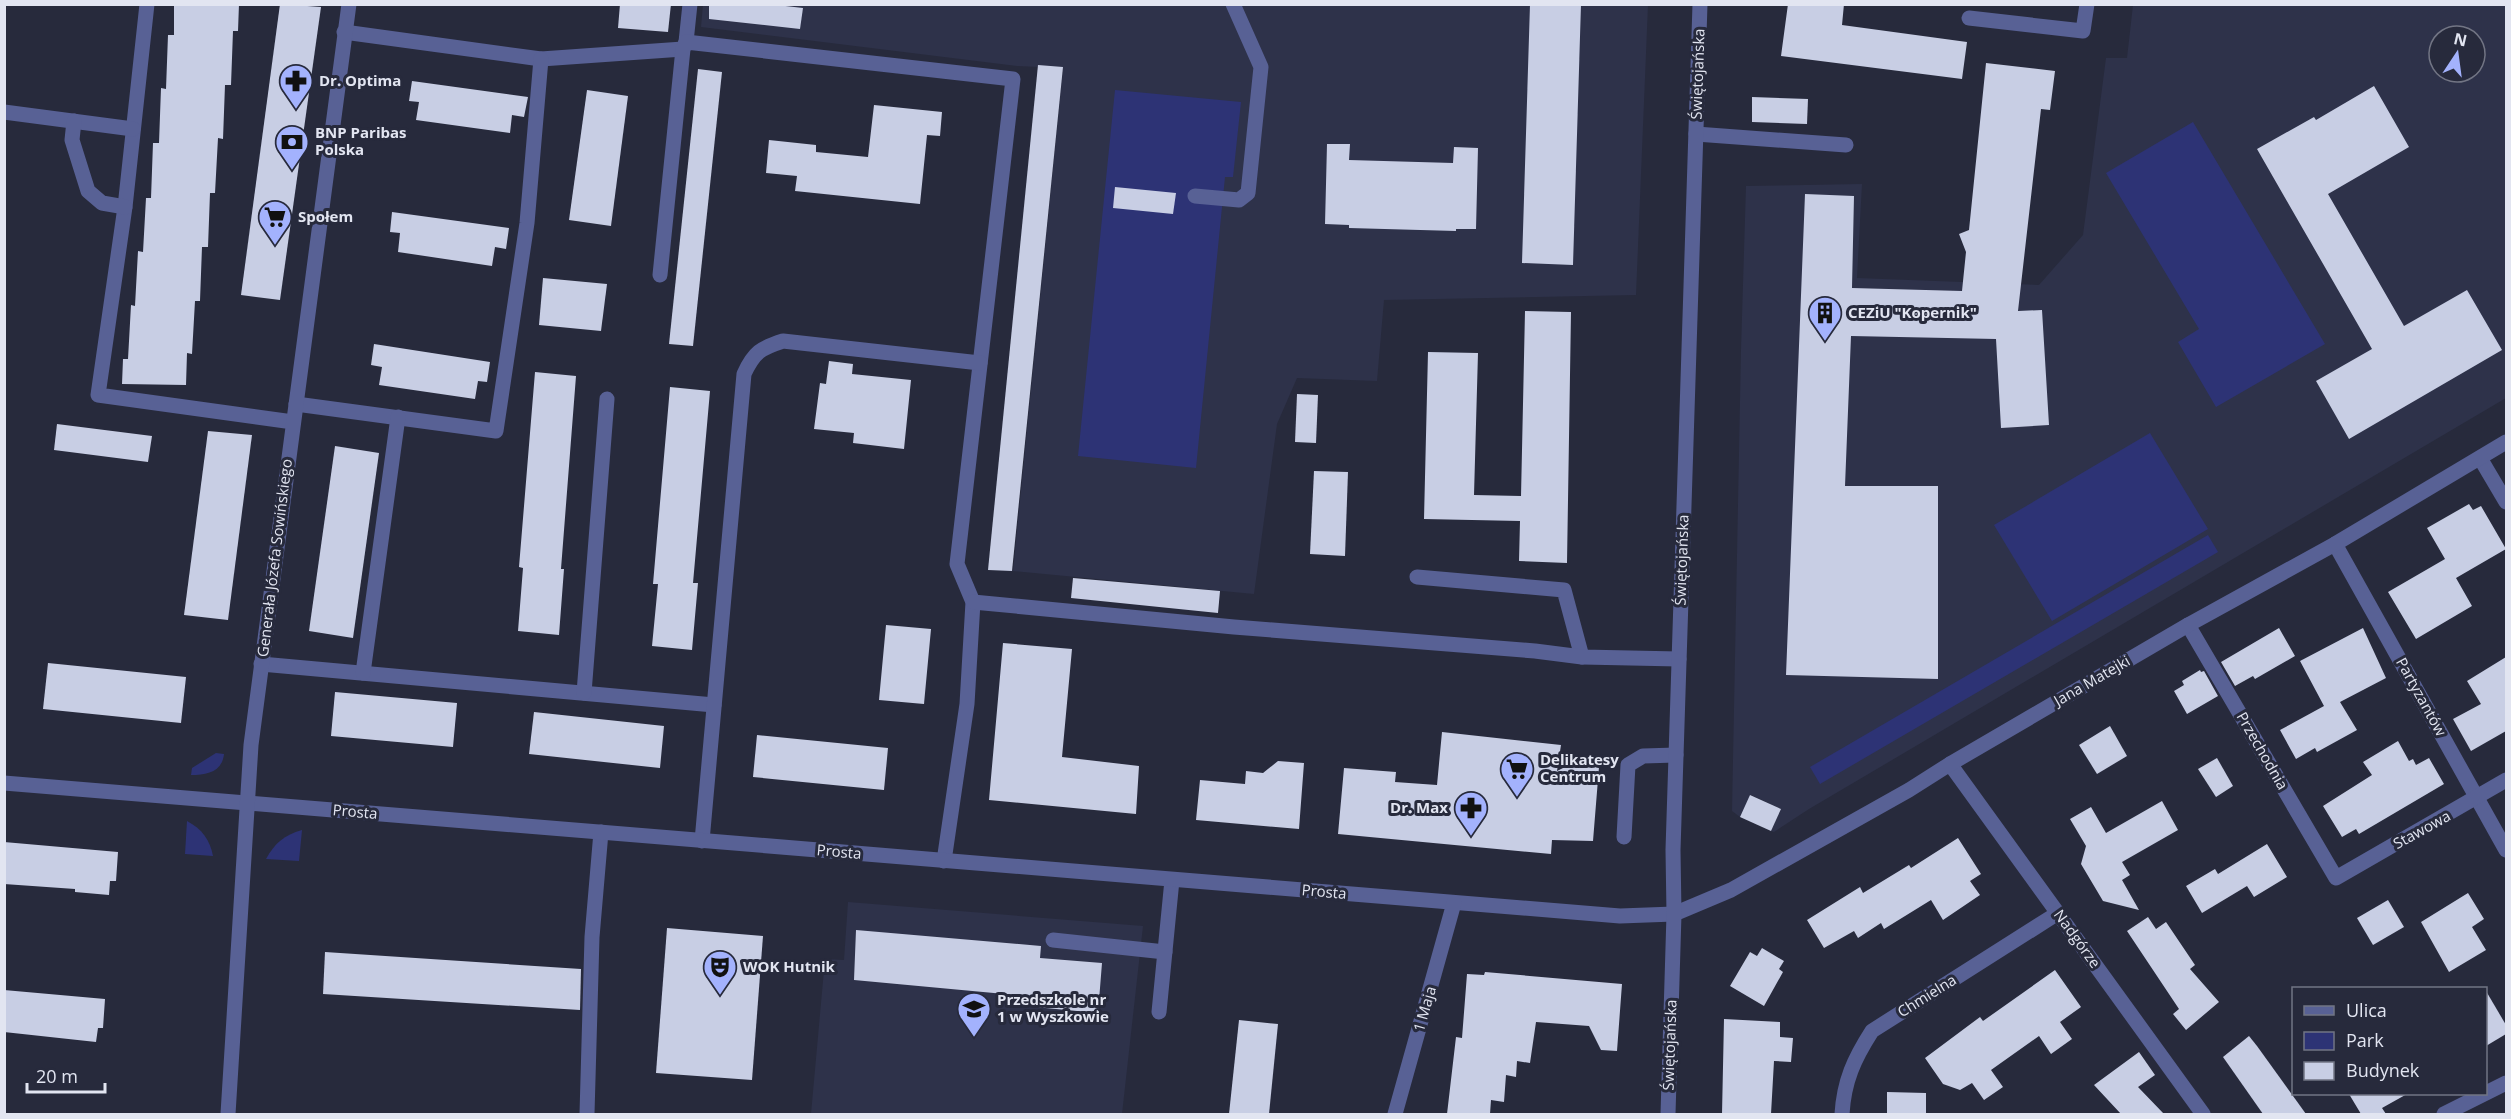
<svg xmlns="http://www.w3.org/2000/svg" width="2511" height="1119" viewBox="0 0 2511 1119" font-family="'Open Sans',sans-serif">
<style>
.built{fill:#2e324a;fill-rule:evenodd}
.green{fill:#2d3375}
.building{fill:#c8cee4}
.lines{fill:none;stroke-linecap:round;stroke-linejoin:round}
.service{stroke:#586195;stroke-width:15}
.minor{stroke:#586195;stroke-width:15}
.tertiary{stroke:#586195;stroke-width:15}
.labels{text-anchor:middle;stroke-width:6;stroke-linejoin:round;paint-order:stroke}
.street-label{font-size:15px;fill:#e2e5f1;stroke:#272a3c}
.poi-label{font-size:15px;font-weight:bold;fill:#e2e5f1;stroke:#272a3c;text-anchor:start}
</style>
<rect width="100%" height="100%" fill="#272a3c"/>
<g class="built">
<path d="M 703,4 L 1648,5 L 1636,295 L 1384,300 L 1377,381 L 1297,378 L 1277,424 L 1254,594 L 1013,571 L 1063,68 L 1017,66 L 701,27 Z"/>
<path d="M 2133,5 L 2506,5 L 2506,398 L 1809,809 L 1774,832 L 1771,831 L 1781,809 L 1751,795 L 1740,817 L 1732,811 L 1741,350 L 1746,186 L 1862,184 L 1857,278 L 2039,285 L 2083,235 L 2106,58 L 2127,58 ZM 2439,36 L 2475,36 L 2475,72 L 2439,72 Z"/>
<path d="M 848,902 L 1143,926 L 1122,1114 L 811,1114 L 825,959 L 844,960 Z"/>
</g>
<g class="green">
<path d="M 1115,90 L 1241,102 L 1233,177 L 1225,177 L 1196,468 L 1078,456 Z"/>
<path d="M 2193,122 L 2325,344 L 2216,407 L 2178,342 L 2199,329 L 2106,173 Z"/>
<path d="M 2150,433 L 2208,529 L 2052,621 L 1994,525 Z"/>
<path d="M 2208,535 L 2218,552 L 1820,784 L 1810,767 Z"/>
<path d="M 216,753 L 224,754 C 222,772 207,775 191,775 L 192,768 Z"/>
<path d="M 187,821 C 202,829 210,840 213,856 L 185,854 Z"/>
<path d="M 302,830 L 299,861 L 266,859 C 275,843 284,835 302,830 Z"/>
</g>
<g class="building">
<path d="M 174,4 L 239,4 L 238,31 L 233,31 L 231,85 L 225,85 L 223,139 L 218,138 L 215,193 L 210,193 L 208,247 L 202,247 L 200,301 L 195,301 L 192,354 L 187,353 L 186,385 L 122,384 L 123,359 L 128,359 L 131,305 L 135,306 L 138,251 L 143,252 L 146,198 L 151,198 L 153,143 L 159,143 L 161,88 L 166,89 L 168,35 L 174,35 Z"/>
<path d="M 280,4 L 321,7 L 280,300 L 241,295 Z"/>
<path d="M 620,4 L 671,4 L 668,32 L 618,28 Z"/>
<path d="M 709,4 L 768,4 L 803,8 L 800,29 L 709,19 Z"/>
<path d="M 1530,4 L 1581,4 L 1573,265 L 1522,263 Z"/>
<path d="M 1788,4 L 1844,4 L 1842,25 L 1967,42 L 1962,79 L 1781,56 Z"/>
<path d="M 1986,63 L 2055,71 L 2050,110 L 2041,109 L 2018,311 L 2042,310 L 2049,425 L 2001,428 L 1996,339 L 1851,336 L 1845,486 L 1938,486 L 1938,679 L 1786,675 L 1805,194 L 1854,196 L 1852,288 L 1962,291 L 1966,252 L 1959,234 L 1969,230 Z"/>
<path d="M 1038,65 L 1063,67 L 1012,571 L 988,570 Z"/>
<path d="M 698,69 L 722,72 L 693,346 L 669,344 Z"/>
<path d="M 412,81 L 528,97 L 524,117 L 512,115 L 510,133 L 416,120 L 419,102 L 409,101 Z"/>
<path d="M 2374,86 L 2409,147 L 2328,194 L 2404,326 L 2467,290 L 2502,350 L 2349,439 L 2316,381 L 2372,349 L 2257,149 L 2314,117 L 2316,120 Z"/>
<path d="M 587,90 L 628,96 L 611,226 L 569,220 Z"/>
<path d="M 1752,97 L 1808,99 L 1807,124 L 1752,122 Z"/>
<path d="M 874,105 L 942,112 L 940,136 L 927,135 L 920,204 L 795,191 L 797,176 L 766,173 L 769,140 L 816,145 L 816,152 L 868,157 Z"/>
<path d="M 1327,144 L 1350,144 L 1349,160 L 1453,163 L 1454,147 L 1478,148 L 1476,229 L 1456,229 L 1456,231 L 1349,228 L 1349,225 L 1325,224 Z"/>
<path d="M 1115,187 L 1176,193 L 1173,214 L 1113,208 Z"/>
<path d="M 392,212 L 509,228 L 506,249 L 495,247 L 492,266 L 398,252 L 400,233 L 390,232 Z"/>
<path d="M 543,278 L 607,284 L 601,331 L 539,325 Z"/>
<path d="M 1525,311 L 1571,312 L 1567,563 L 1519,561 L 1520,521 L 1424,519 L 1428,352 L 1478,353 L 1474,495 L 1521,496 Z"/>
<path d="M 374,344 L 490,362 L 487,382 L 478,381 L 475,399 L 379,385 L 382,367 L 371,365 Z"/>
<path d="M 829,361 L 853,364 L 852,374 L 911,380 L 904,449 L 853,443 L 854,433 L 814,429 L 820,383 L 826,384 Z"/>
<path d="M 535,372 L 576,376 L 561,569 L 564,569 L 559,635 L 518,631 L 523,568 L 519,567 Z"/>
<path d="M 670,387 L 710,391 L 693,583 L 698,583 L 692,650 L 652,646 L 658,584 L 653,584 Z"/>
<path d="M 1297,394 L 1318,395 L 1316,443 L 1295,442 Z"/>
<path d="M 57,424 L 152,436 L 148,462 L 54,450 Z"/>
<path d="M 208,431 L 252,435 L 228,620 L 184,615 Z"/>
<path d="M 335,446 L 379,453 L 353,638 L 309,631 Z"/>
<path d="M 1314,471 L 1348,472 L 1345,556 L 1310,554 Z"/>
<path d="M 2469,504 L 2473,510 L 2481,506 L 2506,549 L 2456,578 L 2472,606 L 2416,639 L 2388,592 L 2445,559 L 2427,528 Z"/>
<path d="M 1073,578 L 1220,591 L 1218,613 L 1071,598 Z"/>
<path d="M 886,625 L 931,629 L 924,704 L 879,700 Z"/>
<path d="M 2279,628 L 2295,656 L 2255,679 L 2253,676 L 2235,686 L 2221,662 Z"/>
<path d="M 2363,628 L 2386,678 L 2340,702 L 2357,730 L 2317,752 L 2315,748 L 2296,759 L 2280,730 L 2324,706 L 2300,661 Z"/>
<path d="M 1003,643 L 1072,649 L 1062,757 L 1139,766 L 1136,814 L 989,800 Z"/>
<path d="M 2506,657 L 2506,731 L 2471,751 L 2453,719 L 2481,704 L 2467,681 Z"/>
<path d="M 48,663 L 186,677 L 181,723 L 43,709 Z"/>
<path d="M 2200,670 L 2201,672 L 2204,671 L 2218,696 L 2187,714 L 2174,691 L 2184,685 L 2182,681 Z"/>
<path d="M 335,692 L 457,703 L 453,747 L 331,736 Z"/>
<path d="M 534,712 L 664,726 L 660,768 L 529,754 Z"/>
<path d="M 2110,726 L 2127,756 L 2097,774 L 2079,745 Z"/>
<path d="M 1442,732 L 1561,745 L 1557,771 L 1571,764 L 1599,767 L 1593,841 L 1552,840 L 1551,854 L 1338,834 L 1344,768 L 1396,772 L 1395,782 L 1437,785 Z"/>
<path d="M 757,735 L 888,748 L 884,790 L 753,777 Z"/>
<path d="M 2398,741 L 2409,761 L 2413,759 L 2416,765 L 2429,758 L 2444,784 L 2359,834 L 2356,829 L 2342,837 L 2323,806 L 2372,775 L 2363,762 Z"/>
<path d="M 2217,758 L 2233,786 L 2216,797 L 2198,769 Z"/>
<path d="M 1278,761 L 1304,763 L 1299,829 L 1196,820 L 1200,780 L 1245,784 L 1246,771 L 1263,773 Z"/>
<path d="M 1750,795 L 1781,809 L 1771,831 L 1740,817 Z"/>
<path d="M 2162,801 L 2178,830 L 2122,862 L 2130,875 L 2122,880 L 2139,910 L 2103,901 L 2081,864 L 2086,846 L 2070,819 L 2091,807 L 2106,833 Z"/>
<path d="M 1958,838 L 1981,874 L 1970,881 L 1980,895 L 1943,920 L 1931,900 L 1884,929 L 1881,923 L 1858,938 L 1854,931 L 1824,948 L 1807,920 L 1860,887 L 1863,893 L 1909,865 L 1911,868 Z"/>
<path d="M 4,842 L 118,852 L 116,881 L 110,881 L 109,895 L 75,892 L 75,889 L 4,884 Z"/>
<path d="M 2267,844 L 2287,877 L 2254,897 L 2247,886 L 2202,913 L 2186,886 L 2215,869 L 2218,874 Z"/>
<path d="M 2468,893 L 2484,919 L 2472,927 L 2486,950 L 2449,972 L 2421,922 Z"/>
<path d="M 2388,900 L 2404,927 L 2373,945 L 2357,918 Z"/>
<path d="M 2148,917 L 2156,929 L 2166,922 L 2195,965 L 2190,969 L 2219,1002 L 2186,1030 L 2173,1014 L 2179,1009 L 2127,931 Z"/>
<path d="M 667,928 L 763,936 L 752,1080 L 656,1073 Z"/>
<path d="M 856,930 L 1041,946 L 1040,958 L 1102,963 L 1098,1013 L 1035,1007 L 1036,997 L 854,980 Z"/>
<path d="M 1762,948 L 1784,961 L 1779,969 L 1783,972 L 1764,1006 L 1730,986 L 1750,952 L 1757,956 Z"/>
<path d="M 325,952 L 581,969 L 580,1010 L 323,994 Z"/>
<path d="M 2055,970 L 2081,1007 L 2060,1022 L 2072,1039 L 2051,1054 L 2039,1036 L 1991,1070 L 2003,1087 L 1984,1100 L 1972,1083 L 1960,1090 L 1943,1084 L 1925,1058 L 1980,1017 L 1983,1021 Z"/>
<path d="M 1485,972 L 1622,984 L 1617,1051 L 1601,1050 L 1589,1026 L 1536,1022 L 1530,1063 L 1517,1061 L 1516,1077 L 1506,1075 L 1504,1102 L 1491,1100 L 1490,1114 L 1447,1114 L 1456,1037 L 1462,1038 L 1467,974 L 1484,975 Z"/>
<path d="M 4,990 L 105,999 L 103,1028 L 98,1028 L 96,1042 L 4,1032 Z"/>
<path d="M 2486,991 L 2506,1025 L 2506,1034 L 2486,1046 Z"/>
<path d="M 1724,1019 L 1780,1022 L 1780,1037 L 1793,1038 L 1791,1062 L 1774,1061 L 1771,1114 L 1722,1114 Z"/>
<path d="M 1239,1020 L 1278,1024 L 1269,1114 L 1229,1114 Z"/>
<path d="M 2249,1036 L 2257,1046 L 2306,1114 L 2263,1114 L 2223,1057 Z"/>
<path d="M 2139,1052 L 2155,1075 L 2138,1087 L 2164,1114 L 2121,1114 L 2094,1085 Z"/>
<path d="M 1887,1092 L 1926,1093 L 1926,1114 L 1887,1114 Z"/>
<path d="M 2349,1094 L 2407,1094 L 2382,1108 L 2386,1114 L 2361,1114 Z"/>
</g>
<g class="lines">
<g class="service">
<path d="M 147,4 L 125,207 L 98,395 L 293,422"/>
<path d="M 1969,18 L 2083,31 L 2087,4"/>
<path d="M 344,32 L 541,59 L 683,49"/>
<path d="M 686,42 L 690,4"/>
<path d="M 4,112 L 133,129"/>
<path d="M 74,121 L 72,140 L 88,191 L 102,203 L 125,207"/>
<path d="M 1696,134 L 1846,145"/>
<path d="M 1195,196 L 1239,200 L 1248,193 L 1261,67 L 1233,4"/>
<path d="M 660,275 L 683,49 L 686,42 L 1013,79 L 957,564 L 973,602 L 967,704 L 944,861"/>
<path d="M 296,404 L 496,431 L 527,223 L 541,59"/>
<path d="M 1417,577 L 1564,590 L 1582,657"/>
<path d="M 973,602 L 1234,627 L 1535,651 L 1582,657 L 1679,659"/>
<path d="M 261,664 L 714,705"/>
<path d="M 363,673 L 398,417"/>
<path d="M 584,693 L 607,399"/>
<path d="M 1624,837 L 1628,765 L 1643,756 L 1676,755"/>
<path d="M 702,841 L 744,374 C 754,352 761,348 783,341 L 980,363"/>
<path d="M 1053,940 L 1165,952"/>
<path d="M 1159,1012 L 1172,880"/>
<path d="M 587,1114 L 592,937 L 601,832"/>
</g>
<g class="minor">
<path d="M 2480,458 L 2506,502"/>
<path d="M 2335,544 L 2506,850"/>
<path d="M 2188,625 L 2336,878 L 2506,780"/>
<path d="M 1950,764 L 2203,1114"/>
<path d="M 4,783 L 1620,916 L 1674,914 L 1731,890 L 1909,790 L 1950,764 L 2188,625 L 2335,544 L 2506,442"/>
<path d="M 1395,1114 L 1454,903"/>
<path d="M 1842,1114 C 1844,1081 1854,1059 1872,1031 L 2058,913"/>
<path d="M 2444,1114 L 2506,1083"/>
</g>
<g class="tertiary">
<path d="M 228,1114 L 251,745 L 349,4"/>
<path d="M 1668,1114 L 1674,914 L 1673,850 L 1700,4"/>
</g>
</g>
<defs>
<g id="pharmacy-pin" transform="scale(1.725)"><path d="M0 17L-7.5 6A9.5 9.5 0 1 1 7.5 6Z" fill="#a3b2fd" stroke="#272a3c"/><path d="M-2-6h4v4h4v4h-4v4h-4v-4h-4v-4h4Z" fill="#111"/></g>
<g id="bank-pin" transform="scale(1.725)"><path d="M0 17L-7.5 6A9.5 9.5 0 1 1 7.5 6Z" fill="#a3b2fd" stroke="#272a3c"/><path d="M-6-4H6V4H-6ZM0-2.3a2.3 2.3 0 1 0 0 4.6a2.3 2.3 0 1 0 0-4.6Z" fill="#111"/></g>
<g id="supermarket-pin" transform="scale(1.725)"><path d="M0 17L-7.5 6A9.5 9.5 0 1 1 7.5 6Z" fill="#a3b2fd" stroke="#272a3c"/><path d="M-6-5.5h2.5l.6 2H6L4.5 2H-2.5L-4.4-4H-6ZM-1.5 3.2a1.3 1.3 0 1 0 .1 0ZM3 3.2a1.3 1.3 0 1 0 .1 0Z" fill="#111"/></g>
<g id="building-pin" transform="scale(1.725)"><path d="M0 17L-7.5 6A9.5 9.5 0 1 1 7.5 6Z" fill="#a3b2fd" stroke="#272a3c"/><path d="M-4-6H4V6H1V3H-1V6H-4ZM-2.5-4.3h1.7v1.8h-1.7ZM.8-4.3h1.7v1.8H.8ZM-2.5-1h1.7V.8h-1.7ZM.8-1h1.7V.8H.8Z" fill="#111"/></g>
<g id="theatre-pin" transform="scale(1.725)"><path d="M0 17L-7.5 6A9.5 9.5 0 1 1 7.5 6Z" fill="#a3b2fd" stroke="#272a3c"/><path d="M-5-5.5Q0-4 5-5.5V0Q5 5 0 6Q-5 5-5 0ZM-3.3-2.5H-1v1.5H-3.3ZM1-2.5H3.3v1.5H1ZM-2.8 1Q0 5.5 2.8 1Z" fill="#111"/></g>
<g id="school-pin" transform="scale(1.725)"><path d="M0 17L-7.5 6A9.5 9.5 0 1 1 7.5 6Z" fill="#a3b2fd" stroke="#272a3c"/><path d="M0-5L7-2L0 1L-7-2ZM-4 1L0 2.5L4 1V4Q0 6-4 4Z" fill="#111"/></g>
</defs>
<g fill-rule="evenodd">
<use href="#pharmacy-pin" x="296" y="81"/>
<use href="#bank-pin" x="292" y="142"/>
<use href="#supermarket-pin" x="275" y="217"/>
<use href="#building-pin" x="1825" y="313"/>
<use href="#supermarket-pin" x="1517" y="769"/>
<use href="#pharmacy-pin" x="1471" y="808"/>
<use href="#theatre-pin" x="720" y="967"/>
<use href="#school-pin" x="974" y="1009"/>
</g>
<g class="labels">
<g class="street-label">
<text transform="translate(1698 74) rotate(-88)" y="5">Świętojańska</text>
<text transform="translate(275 558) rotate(-83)" y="5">Generała Józefa Sowińskiego</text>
<text transform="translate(1682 560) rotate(-88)" y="5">Świętojańska</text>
<text transform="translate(2092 681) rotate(-30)" y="5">Jana Matejki</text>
<text transform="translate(2421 697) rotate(61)" y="5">Partyzantów</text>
<text transform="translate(2262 751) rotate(60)" y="5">Przechodnia</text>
<text transform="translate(355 812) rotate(5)" y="5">Prosta</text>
<text transform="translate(2422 830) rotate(-29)" y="5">Stawowa</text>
<text transform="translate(839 852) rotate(5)" y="5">Prosta</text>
<text transform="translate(1324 892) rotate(5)" y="5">Prosta</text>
<text transform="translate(2077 939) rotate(54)" y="5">Nadgórze</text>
<text transform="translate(1927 996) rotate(-32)" y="5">Chmielna</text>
<text transform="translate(1425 1009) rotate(-74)" y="5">1 Maja</text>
<text transform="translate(1670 1045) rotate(-88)" y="5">Świętojańska</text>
</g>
<g class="poi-label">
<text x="319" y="86">Dr. Optima</text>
<text x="315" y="138">BNP Paribas<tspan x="315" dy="17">Polska</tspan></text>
<text x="298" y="222">Społem</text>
<text x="1848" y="318">CEZiU "Kopernik"</text>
<text x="1540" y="765">Delikatesy<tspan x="1540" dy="17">Centrum</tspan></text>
<text x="1448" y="813" text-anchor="end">Dr. Max</text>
<text x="743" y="972">WOK Hutnik</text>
<text x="997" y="1005">Przedszkole nr<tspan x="997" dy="17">1 w Wyszkowie</tspan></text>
</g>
</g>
<rect width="2511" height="1119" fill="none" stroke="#e2e5f1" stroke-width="12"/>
<rect x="2292" y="987" width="195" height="108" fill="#272a3c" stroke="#727584" stroke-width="1.5"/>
<rect x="2304" y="1006" width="30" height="9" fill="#586195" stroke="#727584" stroke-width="1.5"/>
<text x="2346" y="1017" font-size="18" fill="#e2e5f1">Ulica</text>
<rect x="2304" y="1032" width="30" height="18" fill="#2d3375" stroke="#727584" stroke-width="1.5"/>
<text x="2346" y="1047" font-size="18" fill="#e2e5f1">Park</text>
<rect x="2304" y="1062" width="30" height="18" fill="#c8cee4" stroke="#727584" stroke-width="1.5"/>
<text x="2346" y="1077" font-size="18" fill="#e2e5f1">Budynek</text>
<g transform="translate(2457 54) rotate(13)"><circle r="28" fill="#272a3c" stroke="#727584" stroke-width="1.5"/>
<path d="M0-4.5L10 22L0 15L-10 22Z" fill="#a3b2fd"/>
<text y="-9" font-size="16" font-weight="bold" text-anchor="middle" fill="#e2e5f1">N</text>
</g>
<path d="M27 1083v9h78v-9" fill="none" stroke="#e2e5f1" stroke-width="3"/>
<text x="36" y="1083" font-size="18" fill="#e2e5f1" stroke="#272a3c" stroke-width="4.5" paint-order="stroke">20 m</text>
</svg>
